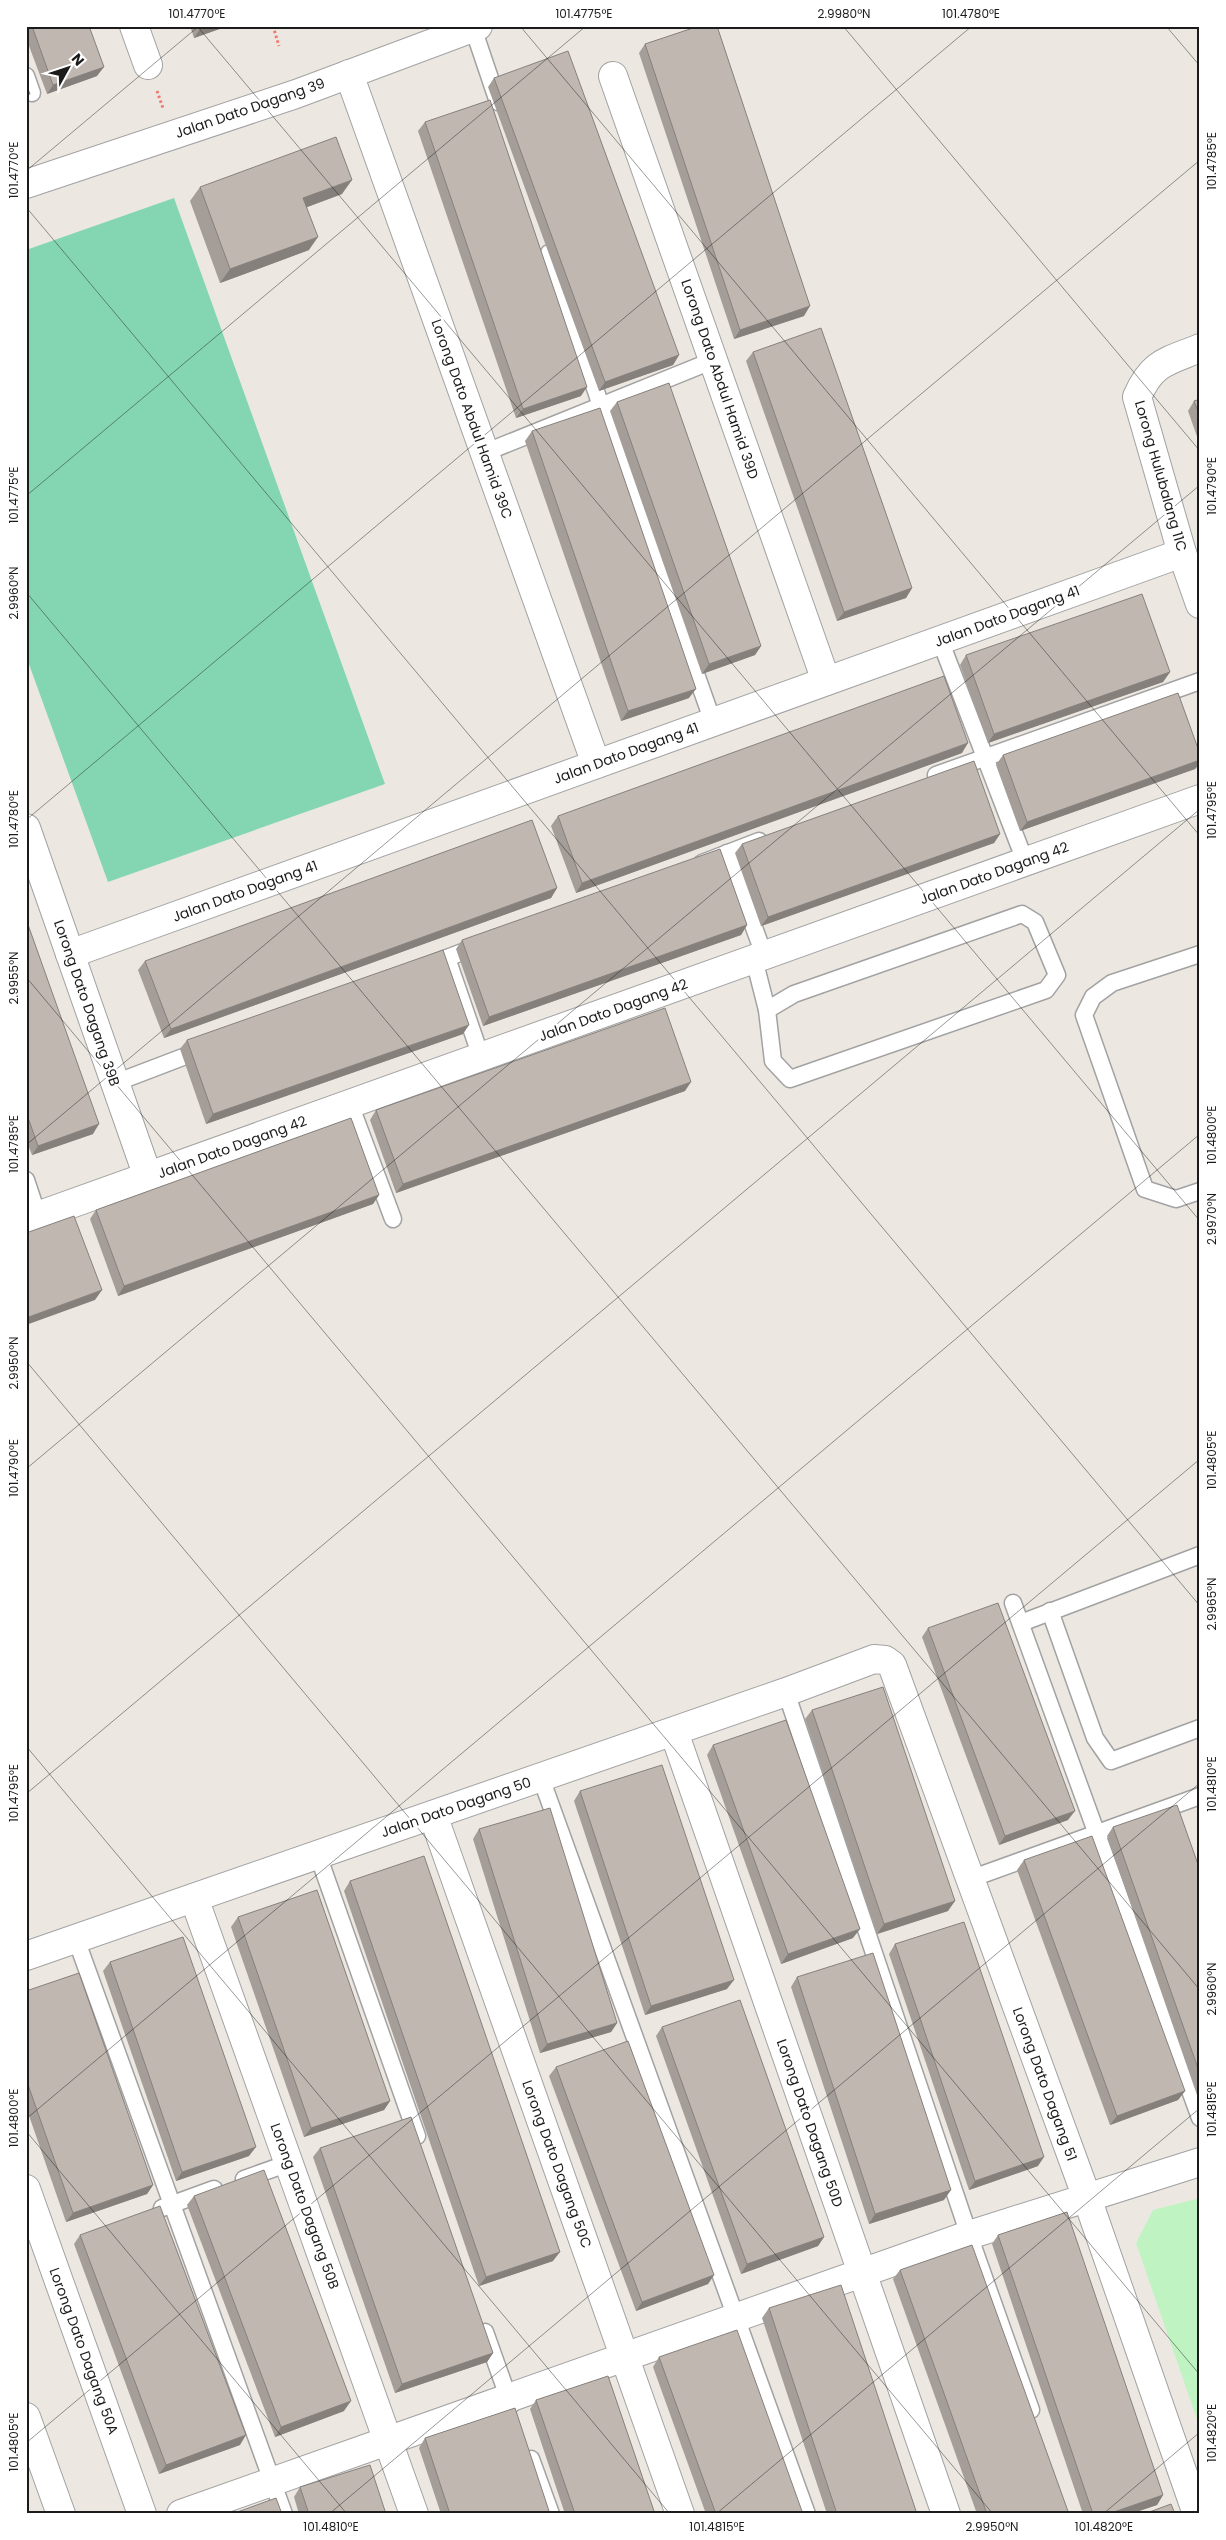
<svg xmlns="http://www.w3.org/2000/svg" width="1226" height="2540" viewBox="0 0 1226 2540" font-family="Poppins,sans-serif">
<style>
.park{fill:#bff4c2}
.pitch{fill:#84d6b3}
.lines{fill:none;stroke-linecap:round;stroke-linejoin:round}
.service-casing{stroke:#a2a2a2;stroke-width:19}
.minor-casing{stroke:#a2a2a2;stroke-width:30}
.path{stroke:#ef786f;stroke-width:3;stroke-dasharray:2.5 2.5;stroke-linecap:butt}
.service{stroke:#fff;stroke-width:16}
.minor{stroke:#fff;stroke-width:28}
.wall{fill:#a59d98}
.shaded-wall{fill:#86807c}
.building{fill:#c0b7b1;stroke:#86807c}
.ticks{fill:none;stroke:#1b1b1b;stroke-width:1;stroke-opacity:0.45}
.labels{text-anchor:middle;stroke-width:5;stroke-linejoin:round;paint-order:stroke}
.street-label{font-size:14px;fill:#1b1b1b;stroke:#fff}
.neatline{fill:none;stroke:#1b1b1b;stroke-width:2}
.ticks-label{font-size:12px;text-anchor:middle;fill:#1b1b1b}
</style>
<rect width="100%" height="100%" fill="#ece8e1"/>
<path class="park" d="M 1200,2198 L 1200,2428 L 1136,2243 L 1153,2210 Z"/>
<path class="pitch" d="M 174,198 L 385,784 L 108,882 L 26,656 L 26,250 Z"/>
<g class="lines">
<g class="service-casing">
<g id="service">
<path d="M 473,28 L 498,102"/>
<path d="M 26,76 L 32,93"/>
<path d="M 549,253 L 601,406 L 713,722"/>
<path d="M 484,453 L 714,360"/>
<path d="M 940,640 L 1025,861"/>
<path d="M 936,775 L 1200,681"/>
<path d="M 727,853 L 764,955"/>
<path d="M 702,863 L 759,841"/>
<path d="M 1022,914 L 1035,922 L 1057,975 L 1046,990 L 790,1079 L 773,1061 L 767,1010 L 794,994 Z"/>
<path d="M 1200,954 L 1112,983 L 1093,997 L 1084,1015 L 1145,1189 L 1176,1199 L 1200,1191"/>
<path d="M 447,958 L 481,1057"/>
<path d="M 754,959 L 767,1010"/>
<path d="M 426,966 L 478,946"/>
<path d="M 115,1083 L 204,1049"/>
<path d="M 350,1104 L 393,1219"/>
<path d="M 26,1180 L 38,1216"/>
<path d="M 1013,1603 L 1200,2118"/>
<path d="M 1050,1611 L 1095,1738 L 1111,1761 L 1200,1728"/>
<path d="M 1021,1623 L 1200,1555"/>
<path d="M 786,1692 L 969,2235 L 1031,2410"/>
<path d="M 541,1778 L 807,2514"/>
<path d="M 318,1855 L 417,2136"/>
<path d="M 970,1879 L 1200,1796"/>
<path d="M 76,1939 L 284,2514"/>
<path d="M 244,2179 L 289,2163"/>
<path d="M 162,2208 L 214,2189"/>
<path d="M 485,2332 L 511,2405"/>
<path d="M 531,2459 L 551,2514"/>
</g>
</g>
<g class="minor-casing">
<g id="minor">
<path d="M 134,26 L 148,65"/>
<path d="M 349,74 L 596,764"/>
<path d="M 613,76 L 826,681"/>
<path d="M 26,184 L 296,94 L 478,26"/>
<path d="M 1200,348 C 1166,362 1152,362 1137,397 L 1182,553 L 1200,604"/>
<path d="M 26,828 L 148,1177"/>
<path d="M 70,954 L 1182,553"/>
<path d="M 26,1220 L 1200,799"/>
<path d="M 674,1732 L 946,2514"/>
<path d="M 433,1815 L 680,2514"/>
<path d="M 194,1898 L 414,2514"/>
<path d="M 26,1956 L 786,1692 L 874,1659 L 885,1660 L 892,1665 L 1087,2198 L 1197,2514"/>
<path d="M 26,2189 L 142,2514"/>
<path d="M 26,2417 L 61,2514"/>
<path d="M 181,2514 L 969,2235 L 1200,2162"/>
</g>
</g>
<g class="path">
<path d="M 273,26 L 279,46"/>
<path d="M 157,91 L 163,108"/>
</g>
<use href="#service" class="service"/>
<use href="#minor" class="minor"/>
</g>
<g class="wall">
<path d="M 26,26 L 89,26 L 97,76 L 47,94 L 26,38 Z"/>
<path d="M 190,26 L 228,26 L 194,38 Z"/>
<path d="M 645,44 L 804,316 L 734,339 L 639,53 Z"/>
<path d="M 494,78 L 679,355 L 673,365 L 599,391 L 488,87 Z"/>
<path d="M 425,122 L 581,396 L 516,418 L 418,131 Z"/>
<path d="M 200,187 L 342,194 L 307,207 L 309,250 L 220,283 L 190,201 Z"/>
<path d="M 753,352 L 912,588 L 906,598 L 837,621 L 746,361 Z"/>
<path d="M 1200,399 L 1200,445 L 1188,411 L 1194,401 Z"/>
<path d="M 617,402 L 761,646 L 755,655 L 702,674 L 610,411 Z"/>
<path d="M 532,431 L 689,698 L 621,721 L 525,441 Z"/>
<path d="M 966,655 L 1170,672 L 1163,682 L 988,743 L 960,665 Z"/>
<path d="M 962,753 L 576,893 L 551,826 L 558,816 Z"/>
<path d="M 1200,754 L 1200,763 L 1195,769 L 1020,831 L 996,765 L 1003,755 Z"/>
<path d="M 1000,834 L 994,843 L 761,926 L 735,853 L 742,844 Z"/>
<path d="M 557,888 L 551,898 L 164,1038 L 138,970 L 145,961 Z"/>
<path d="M 26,919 L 93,1134 L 32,1155 L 26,1140 Z"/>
<path d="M 747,925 L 741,935 L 483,1026 L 456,949 L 462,940 Z"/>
<path d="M 463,1034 L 206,1124 L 180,1049 L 187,1040 Z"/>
<path d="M 685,1091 L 396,1193 L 370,1120 L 376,1110 Z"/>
<path d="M 379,1195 L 373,1204 L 118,1296 L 90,1219 L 96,1210 Z"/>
<path d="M 928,1628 L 1068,1820 L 999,1845 L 922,1637 Z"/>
<path d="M 812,1710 L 948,1911 L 877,1934 L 805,1719 Z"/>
<path d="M 713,1745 L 853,1938 L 781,1964 L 707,1755 Z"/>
<path d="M 580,1791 L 727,1989 L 645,2015 L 574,1801 Z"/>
<path d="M 1113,1827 L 1200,1870 L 1200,2094 L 1197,2095 L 1107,1836 Z"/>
<path d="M 479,1829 L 617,2023 L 611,2032 L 540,2053 L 473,1839 Z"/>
<path d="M 1024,1860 L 1185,2091 L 1178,2100 L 1110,2125 L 1017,1870 Z"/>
<path d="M 350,1881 L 553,2261 L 479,2286 L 344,1891 Z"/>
<path d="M 238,1917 L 390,2101 L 384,2110 L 304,2137 L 231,1927 Z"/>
<path d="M 895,1944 L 1038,2166 L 969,2190 L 889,1954 Z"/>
<path d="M 110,1962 L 249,2156 L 176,2181 L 103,1971 Z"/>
<path d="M 797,1977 L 944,2200 L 869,2224 L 791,1987 Z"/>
<path d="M 26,1991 L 153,2185 L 147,2194 L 66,2222 L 26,2107 Z"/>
<path d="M 662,2027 L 824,2237 L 818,2246 L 741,2274 L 656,2036 Z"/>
<path d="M 556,2067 L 714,2275 L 708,2284 L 636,2311 L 549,2076 Z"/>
<path d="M 320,2148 L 493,2353 L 487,2362 L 395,2393 L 313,2157 Z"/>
<path d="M 194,2196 L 344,2411 L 275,2437 L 187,2205 Z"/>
<path d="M 80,2235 L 240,2445 L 159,2474 L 74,2244 Z"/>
<path d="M 998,2235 L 1163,2495 L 1157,2505 L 1130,2514 L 1083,2514 L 992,2244 Z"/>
<path d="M 900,2270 L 1069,2514 L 977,2514 L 893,2279 Z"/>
<path d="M 769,2308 L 917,2514 L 827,2514 L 762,2318 Z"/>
<path d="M 659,2357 L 803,2514 L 706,2514 L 653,2367 Z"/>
<path d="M 536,2400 L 655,2514 L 565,2514 L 530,2409 Z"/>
<path d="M 425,2438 L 550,2514 L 441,2514 L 419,2448 Z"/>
<path d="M 300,2487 L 386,2514 L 299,2514 L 294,2497 Z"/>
</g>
<g class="shaded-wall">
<path d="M 208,26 L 228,26 L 194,38 L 200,29 Z"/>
<path d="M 104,67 L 97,76 L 47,94 L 53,85 Z"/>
<path d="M 352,180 L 342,194 L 294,212 L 303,198 Z"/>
<path d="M 318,237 L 309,250 L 220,283 L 230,269 Z"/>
<path d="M 810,306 L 804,316 L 734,339 L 740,330 Z"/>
<path d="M 679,355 L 673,365 L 599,391 L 605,382 Z"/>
<path d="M 587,387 L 581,396 L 516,418 L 523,409 Z"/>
<path d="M 912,588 L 906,598 L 837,621 L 844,612 Z"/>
<path d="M 761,646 L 755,655 L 702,674 L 709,664 Z"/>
<path d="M 1170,672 L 1163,682 L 988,743 L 994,734 Z"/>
<path d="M 696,689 L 689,698 L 621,721 L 628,711 Z"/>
<path d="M 968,743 L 962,753 L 576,893 L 582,883 Z"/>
<path d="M 1200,760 L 1200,763 L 1195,769 L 1020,831 L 1027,822 Z"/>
<path d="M 1000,834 L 994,843 L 761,926 L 768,917 Z"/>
<path d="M 557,888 L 551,898 L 164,1038 L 171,1029 Z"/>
<path d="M 747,925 L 741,935 L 483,1026 L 489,1017 Z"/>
<path d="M 469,1025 L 463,1034 L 206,1124 L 213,1114 Z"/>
<path d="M 691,1082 L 685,1091 L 396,1193 L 403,1184 Z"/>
<path d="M 99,1124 L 93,1134 L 32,1155 L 38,1146 Z"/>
<path d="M 379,1195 L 373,1204 L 118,1296 L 124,1286 Z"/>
<path d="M 102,1290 L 95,1300 L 26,1325 L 26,1318 Z"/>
<path d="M 1075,1811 L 1068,1820 L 999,1845 L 1005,1836 Z"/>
<path d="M 955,1901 L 948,1911 L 877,1934 L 884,1924 Z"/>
<path d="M 860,1929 L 853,1938 L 781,1964 L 788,1954 Z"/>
<path d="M 734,1980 L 727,1989 L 645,2015 L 651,2006 Z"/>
<path d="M 617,2023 L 611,2032 L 540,2053 L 547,2044 Z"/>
<path d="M 1185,2091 L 1178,2100 L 1110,2125 L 1117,2116 Z"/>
<path d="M 390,2101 L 384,2110 L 304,2137 L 311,2128 Z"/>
<path d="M 256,2147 L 249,2156 L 176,2181 L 182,2172 Z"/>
<path d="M 1044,2157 L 1038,2166 L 969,2190 L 975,2181 Z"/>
<path d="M 153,2185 L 147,2194 L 66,2222 L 73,2213 Z"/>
<path d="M 951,2190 L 944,2200 L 869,2224 L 875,2214 Z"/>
<path d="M 824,2237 L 818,2246 L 741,2274 L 747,2264 Z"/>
<path d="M 560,2252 L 553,2261 L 479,2286 L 486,2277 Z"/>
<path d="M 714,2275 L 708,2284 L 636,2311 L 642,2302 Z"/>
<path d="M 493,2353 L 487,2362 L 395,2393 L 402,2384 Z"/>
<path d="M 351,2401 L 344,2411 L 275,2437 L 281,2427 Z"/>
<path d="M 246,2435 L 240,2445 L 159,2474 L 166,2465 Z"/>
<path d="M 1163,2495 L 1157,2505 L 1130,2514 L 1108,2514 Z"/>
</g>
<g class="building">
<path d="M 32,26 L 89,26 L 104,67 L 53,85 Z"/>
<path d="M 200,26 L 208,26 L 200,29 Z"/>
<path d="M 699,26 L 717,26 L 810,306 L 740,330 L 645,44 Z"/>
<path d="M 568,51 L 679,355 L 605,382 L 494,78 Z"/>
<path d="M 26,84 L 30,94 L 26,95 Z"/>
<path d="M 490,100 L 587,387 L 523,409 L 425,122 Z"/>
<path d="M 336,137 L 352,180 L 303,198 L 318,237 L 230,269 L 200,187 Z"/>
<path d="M 821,328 L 912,588 L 844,612 L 753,352 Z"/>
<path d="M 669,383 L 761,646 L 709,664 L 617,402 Z"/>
<path d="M 1200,399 L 1200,417 L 1194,401 Z"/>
<path d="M 600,408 L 696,689 L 628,711 L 532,431 Z"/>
<path d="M 1142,594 L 1170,672 L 994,734 L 966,655 Z"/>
<path d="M 944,676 L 968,743 L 582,883 L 558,816 Z"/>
<path d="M 1178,693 L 1200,754 L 1200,760 L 1027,822 L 1003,755 Z"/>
<path d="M 974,761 L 1000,834 L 768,917 L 742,844 Z"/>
<path d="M 532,820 L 557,888 L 171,1029 L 145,961 Z"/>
<path d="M 720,849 L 747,925 L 489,1017 L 462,940 Z"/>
<path d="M 26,919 L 99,1124 L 38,1146 L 26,1112 Z"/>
<path d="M 443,950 L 469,1025 L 213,1114 L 187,1040 Z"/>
<path d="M 665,1008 L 691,1082 L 403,1184 L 376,1110 Z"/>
<path d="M 351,1118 L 379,1195 L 124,1286 L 96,1210 Z"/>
<path d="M 74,1216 L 102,1290 L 26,1318 L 26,1233 Z"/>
<path d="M 998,1603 L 1075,1811 L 1005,1836 L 928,1628 Z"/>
<path d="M 883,1687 L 955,1901 L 884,1924 L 812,1710 Z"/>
<path d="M 786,1720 L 860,1929 L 788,1954 L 713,1745 Z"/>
<path d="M 662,1765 L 734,1980 L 651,2006 L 580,1791 Z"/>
<path d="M 1177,1805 L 1200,1870 L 1200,2074 L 1113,1827 Z"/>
<path d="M 550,1808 L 617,2023 L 547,2044 L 479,1829 Z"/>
<path d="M 1092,1836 L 1185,2091 L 1117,2116 L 1024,1860 Z"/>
<path d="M 424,1856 L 560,2252 L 486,2277 L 350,1881 Z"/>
<path d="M 317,1890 L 390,2101 L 311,2128 L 238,1917 Z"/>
<path d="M 964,1922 L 1044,2157 L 975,2181 L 895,1944 Z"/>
<path d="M 183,1937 L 256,2147 L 182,2172 L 110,1962 Z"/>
<path d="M 873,1953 L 951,2190 L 875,2214 L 797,1977 Z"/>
<path d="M 79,1973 L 153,2185 L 73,2213 L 26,2079 L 26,1991 Z"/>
<path d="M 740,2000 L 824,2237 L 747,2264 L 662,2027 Z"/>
<path d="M 628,2041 L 714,2275 L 642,2302 L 556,2067 Z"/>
<path d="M 411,2117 L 493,2353 L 402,2384 L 320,2148 Z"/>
<path d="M 264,2170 L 351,2401 L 281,2427 L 194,2196 Z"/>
<path d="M 160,2206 L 246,2435 L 166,2465 L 80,2235 Z"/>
<path d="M 1067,2212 L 1163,2495 L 1108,2514 L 1093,2514 L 998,2235 Z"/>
<path d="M 972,2245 L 1069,2514 L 987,2514 L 900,2270 Z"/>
<path d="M 841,2285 L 917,2514 L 837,2514 L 769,2308 Z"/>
<path d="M 737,2330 L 803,2514 L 716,2514 L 659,2357 Z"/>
<path d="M 608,2376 L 655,2514 L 575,2514 L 536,2400 Z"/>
<path d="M 515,2408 L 550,2514 L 450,2514 L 425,2438 Z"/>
<path d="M 370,2465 L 386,2514 L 309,2514 L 300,2487 Z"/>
<path d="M 276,2498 L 282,2514 L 232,2514 Z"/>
<path d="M 1171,2504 L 1175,2514 L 1144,2514 Z"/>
</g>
<path class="ticks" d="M 197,26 L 1200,1221M 520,26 L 1200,836M 843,26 L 1200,451M 1166,26 L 1200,66M 26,171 L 199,26M 26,207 L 1200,1606M 26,496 L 586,26M 26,592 L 1200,1990M 26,820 L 972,26M 26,977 L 1200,2375M 26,1145 L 1200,160M 26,1361 L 993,2514M 26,1469 L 1200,485M 26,1746 L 670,2514M 26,1794 L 1200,809M 26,2119 L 1200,1134M 26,2131 L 347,2514M 26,2443 L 1200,1459M 329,2514 L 1200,1783M 716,2514 L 1200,2108M 1103,2514 L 1200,2432"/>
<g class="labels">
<g class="street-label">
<text transform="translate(250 108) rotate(-19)" y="5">Jalan Dato Dagang 39</text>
<text transform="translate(720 379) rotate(71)" y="5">Lorong Dato Abdul Hamid 39D</text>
<text transform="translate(472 419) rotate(70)" y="5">Lorong Dato Abdul Hamid 39C</text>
<text transform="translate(1161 476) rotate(74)" y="5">Lorong Hulubalang 11C</text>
<text transform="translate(1007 616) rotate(-20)" y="5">Jalan Dato Dagang 41</text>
<text transform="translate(626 753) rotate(-20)" y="5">Jalan Dato Dagang 41</text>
<text transform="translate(994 873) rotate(-20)" y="5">Jalan Dato Dagang 42</text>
<text transform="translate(245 891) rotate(-20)" y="5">Jalan Dato Dagang 41</text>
<text transform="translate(87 1003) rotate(71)" y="5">Lorong Dato Dagang 39B</text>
<text transform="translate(613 1010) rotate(-20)" y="5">Jalan Dato Dagang 42</text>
<text transform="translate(232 1147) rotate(-20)" y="5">Jalan Dato Dagang 42</text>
<text transform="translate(456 1807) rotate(-19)" y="5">Jalan Dato Dagang 50</text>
<text transform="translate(1045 2084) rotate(70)" y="5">Lorong Dato Dagang 51</text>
<text transform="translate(810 2123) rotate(71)" y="5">Lorong Dato Dagang 50D</text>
<text transform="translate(557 2164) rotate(70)" y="5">Lorong Dato Dagang 50C</text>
<text transform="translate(305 2206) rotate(70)" y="5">Lorong Dato Dagang 50B</text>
<text transform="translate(84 2351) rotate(70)" y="5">Lorong Dato Dagang 50A</text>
</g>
</g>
<rect width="1226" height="2540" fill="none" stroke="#ffffff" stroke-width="55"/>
<g transform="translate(68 68) rotate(50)" stroke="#ffffff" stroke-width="4" paint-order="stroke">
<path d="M0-4L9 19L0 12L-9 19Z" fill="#1b1b1b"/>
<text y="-8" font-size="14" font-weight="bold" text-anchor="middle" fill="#1b1b1b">N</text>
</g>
<rect x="28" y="28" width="1170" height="2484" class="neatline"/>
<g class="ticks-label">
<text x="197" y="18">101.4770°E</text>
<text x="584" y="18">101.4775°E</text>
<text x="844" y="18">2.9980°N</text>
<text x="971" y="18">101.4780°E</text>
<text transform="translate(1212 161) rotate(-90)" y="4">101.4785°E</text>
<text transform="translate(14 170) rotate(-90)" y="4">101.4770°E</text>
<text transform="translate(1212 486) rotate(-90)" y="4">101.4790°E</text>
<text transform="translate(14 495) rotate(-90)" y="4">101.4775°E</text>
<text transform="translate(14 593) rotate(-90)" y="4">2.9960°N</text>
<text transform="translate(1212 810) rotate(-90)" y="4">101.4795°E</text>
<text transform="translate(14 819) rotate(-90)" y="4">101.4780°E</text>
<text transform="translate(14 978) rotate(-90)" y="4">2.9955°N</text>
<text transform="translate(1212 1135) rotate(-90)" y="4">101.4800°E</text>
<text transform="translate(14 1144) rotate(-90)" y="4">101.4785°E</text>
<text transform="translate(1212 1219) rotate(-90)" y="4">2.9970°N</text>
<text transform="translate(14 1363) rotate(-90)" y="4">2.9950°N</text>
<text transform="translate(1212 1460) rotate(-90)" y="4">101.4805°E</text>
<text transform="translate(14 1468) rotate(-90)" y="4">101.4790°E</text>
<text transform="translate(1212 1604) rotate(-90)" y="4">2.9965°N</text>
<text transform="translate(1212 1784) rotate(-90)" y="4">101.4810°E</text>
<text transform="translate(14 1793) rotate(-90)" y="4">101.4795°E</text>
<text transform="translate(1212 1989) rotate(-90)" y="4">2.9960°N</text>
<text transform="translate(1212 2109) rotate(-90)" y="4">101.4815°E</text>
<text transform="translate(14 2118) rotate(-90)" y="4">101.4800°E</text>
<text transform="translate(1212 2433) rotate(-90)" y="4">101.4820°E</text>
<text transform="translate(14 2442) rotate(-90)" y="4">101.4805°E</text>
<text x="331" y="2531">101.4810°E</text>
<text x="717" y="2531">101.4815°E</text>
<text x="992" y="2531">2.9950°N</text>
<text x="1104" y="2531">101.4820°E</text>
</g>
</svg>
